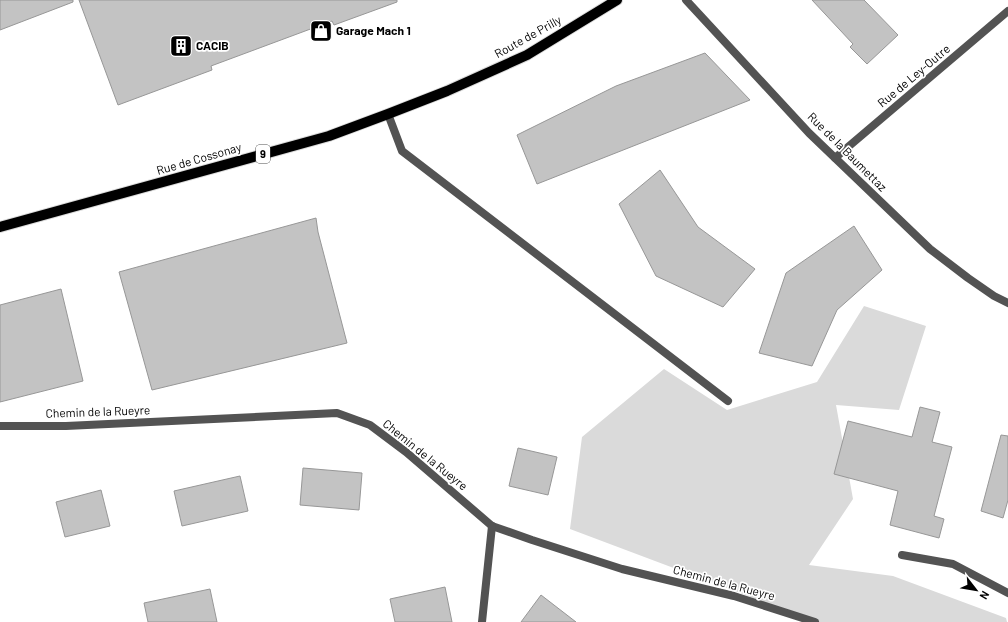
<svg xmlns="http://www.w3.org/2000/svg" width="1008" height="622" viewBox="0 0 1008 622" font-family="Barlow,sans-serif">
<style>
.green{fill:#dadada}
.building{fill:#c3c3c3;stroke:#979797}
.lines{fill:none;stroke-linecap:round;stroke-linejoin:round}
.primary-casing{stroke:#dbdbdb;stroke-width:12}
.service{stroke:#535353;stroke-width:8}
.minor{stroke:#535353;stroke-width:8}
.primary{stroke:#000;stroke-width:10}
.labels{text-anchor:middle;stroke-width:3.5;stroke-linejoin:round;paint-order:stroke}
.shield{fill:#fff;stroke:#4c4c4c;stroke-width:1}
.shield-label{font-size:11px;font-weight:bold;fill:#000}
.poi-label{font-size:12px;font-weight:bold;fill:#000;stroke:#fff;text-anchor:start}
.street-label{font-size:12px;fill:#000;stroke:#fff}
</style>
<rect width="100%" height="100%" fill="#fff"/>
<path class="green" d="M 864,306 L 926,326 L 899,410 L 836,405 L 853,499 L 809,565 L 893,576 L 1006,618 L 1007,622 L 817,622 L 570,529 L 582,437 L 664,369 L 727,410 L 817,382 Z"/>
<g class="building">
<path d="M 0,0 L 73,0 L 73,2 L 0,30 Z"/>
<path d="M 79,0 L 397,0 L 397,2 L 334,25 L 332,21 L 211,66 L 212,70 L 118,105 Z"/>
<path d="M 812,0 L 864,0 L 898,35 L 867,64 L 850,47 L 853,44 Z"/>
<path d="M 705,53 L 750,100 L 537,184 L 517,135 L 616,86 Z"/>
<path d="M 660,170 L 698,227 L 755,269 L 723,307 L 656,276 L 619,204 Z"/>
<path d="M 316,218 L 318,232 L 347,343 L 152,390 L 119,272 Z"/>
<path d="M 854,226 L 882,270 L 837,310 L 812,366 L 759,353 L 786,273 Z"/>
<path d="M 61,289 L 83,381 L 0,402 L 0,305 Z"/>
<path d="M 920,407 L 940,412 L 932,442 L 952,447 L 934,516 L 944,519 L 939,538 L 890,525 L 898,491 L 834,474 L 848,421 L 912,437 Z"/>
<path d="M 1001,435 L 1008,436 L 1008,500 L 1003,518 L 981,511 Z"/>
<path d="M 518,448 L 557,457 L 548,495 L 509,486 Z"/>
<path d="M 303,468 L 362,473 L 359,510 L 300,505 Z"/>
<path d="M 240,476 L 248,511 L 182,526 L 174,491 Z"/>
<path d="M 101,490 L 110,526 L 65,537 L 56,502 Z"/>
<path d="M 445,587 L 452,622 L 395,622 L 390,599 Z"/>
<path d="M 210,589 L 217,622 L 148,622 L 144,603 Z"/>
<path d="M 541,595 L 576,622 L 521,622 Z"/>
</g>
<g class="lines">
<g class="primary-casing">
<path id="primary" d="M 0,227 L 329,136 L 388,114 L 447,91 L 527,55 L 617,0"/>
</g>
<g class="service">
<path d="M 388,114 L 402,151 L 728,401"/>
<path d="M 902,555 L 953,564 L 1008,593"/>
</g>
<g class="minor">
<path d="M 686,0 L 809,133 L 930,249 L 968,278 L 994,296 L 1008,303"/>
<path d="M 835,158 L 1008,11"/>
<path d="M 0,426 L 66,426 L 337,413 L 370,425 L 406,452 L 492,526 L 532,540 L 622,569 L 734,596 L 815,622"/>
<path d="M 482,622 L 492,526"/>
</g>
<use href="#primary" class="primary"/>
</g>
<defs>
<g id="shop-square" transform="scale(1.15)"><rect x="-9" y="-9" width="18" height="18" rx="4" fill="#000" stroke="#fff"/><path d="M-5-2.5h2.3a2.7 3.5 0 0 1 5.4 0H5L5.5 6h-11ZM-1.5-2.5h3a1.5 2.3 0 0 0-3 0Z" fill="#fff"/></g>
<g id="building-square" transform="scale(1.15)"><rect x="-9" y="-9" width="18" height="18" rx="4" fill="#000" stroke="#fff"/><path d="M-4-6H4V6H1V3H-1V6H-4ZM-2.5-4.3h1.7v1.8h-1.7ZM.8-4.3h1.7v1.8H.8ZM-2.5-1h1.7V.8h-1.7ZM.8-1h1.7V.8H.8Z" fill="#fff"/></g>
</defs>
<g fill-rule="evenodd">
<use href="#shop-square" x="321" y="31"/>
<use href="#building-square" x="181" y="46"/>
</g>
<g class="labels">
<rect class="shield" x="256" y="145" width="14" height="18" rx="3"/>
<g class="shield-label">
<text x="263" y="158">9</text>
</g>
<g class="poi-label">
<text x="336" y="35">Garage Mach 1</text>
<text x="196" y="50">CACIB</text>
</g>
<g class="street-label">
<text transform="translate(528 37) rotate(-29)" y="4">Route de Prilly</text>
<text transform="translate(914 76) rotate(-40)" y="4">Rue de Ley-Outre</text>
<text transform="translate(847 152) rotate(45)" y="4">Rue de la Baumettaz</text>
<text transform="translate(199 159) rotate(-16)" y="4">Rue de Cossonay</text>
<text transform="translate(98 412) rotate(-2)" y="4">Chemin de la Rueyre</text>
<text transform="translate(425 455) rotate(39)" y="4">Chemin de la Rueyre</text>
<text transform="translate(724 583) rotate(15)" y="4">Chemin de la Rueyre</text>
</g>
</g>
<g transform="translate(976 590) rotate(121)" stroke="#ffffff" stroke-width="3" paint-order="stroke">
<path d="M0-3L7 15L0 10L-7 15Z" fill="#000000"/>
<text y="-6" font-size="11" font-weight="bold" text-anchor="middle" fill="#000000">N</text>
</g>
</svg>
